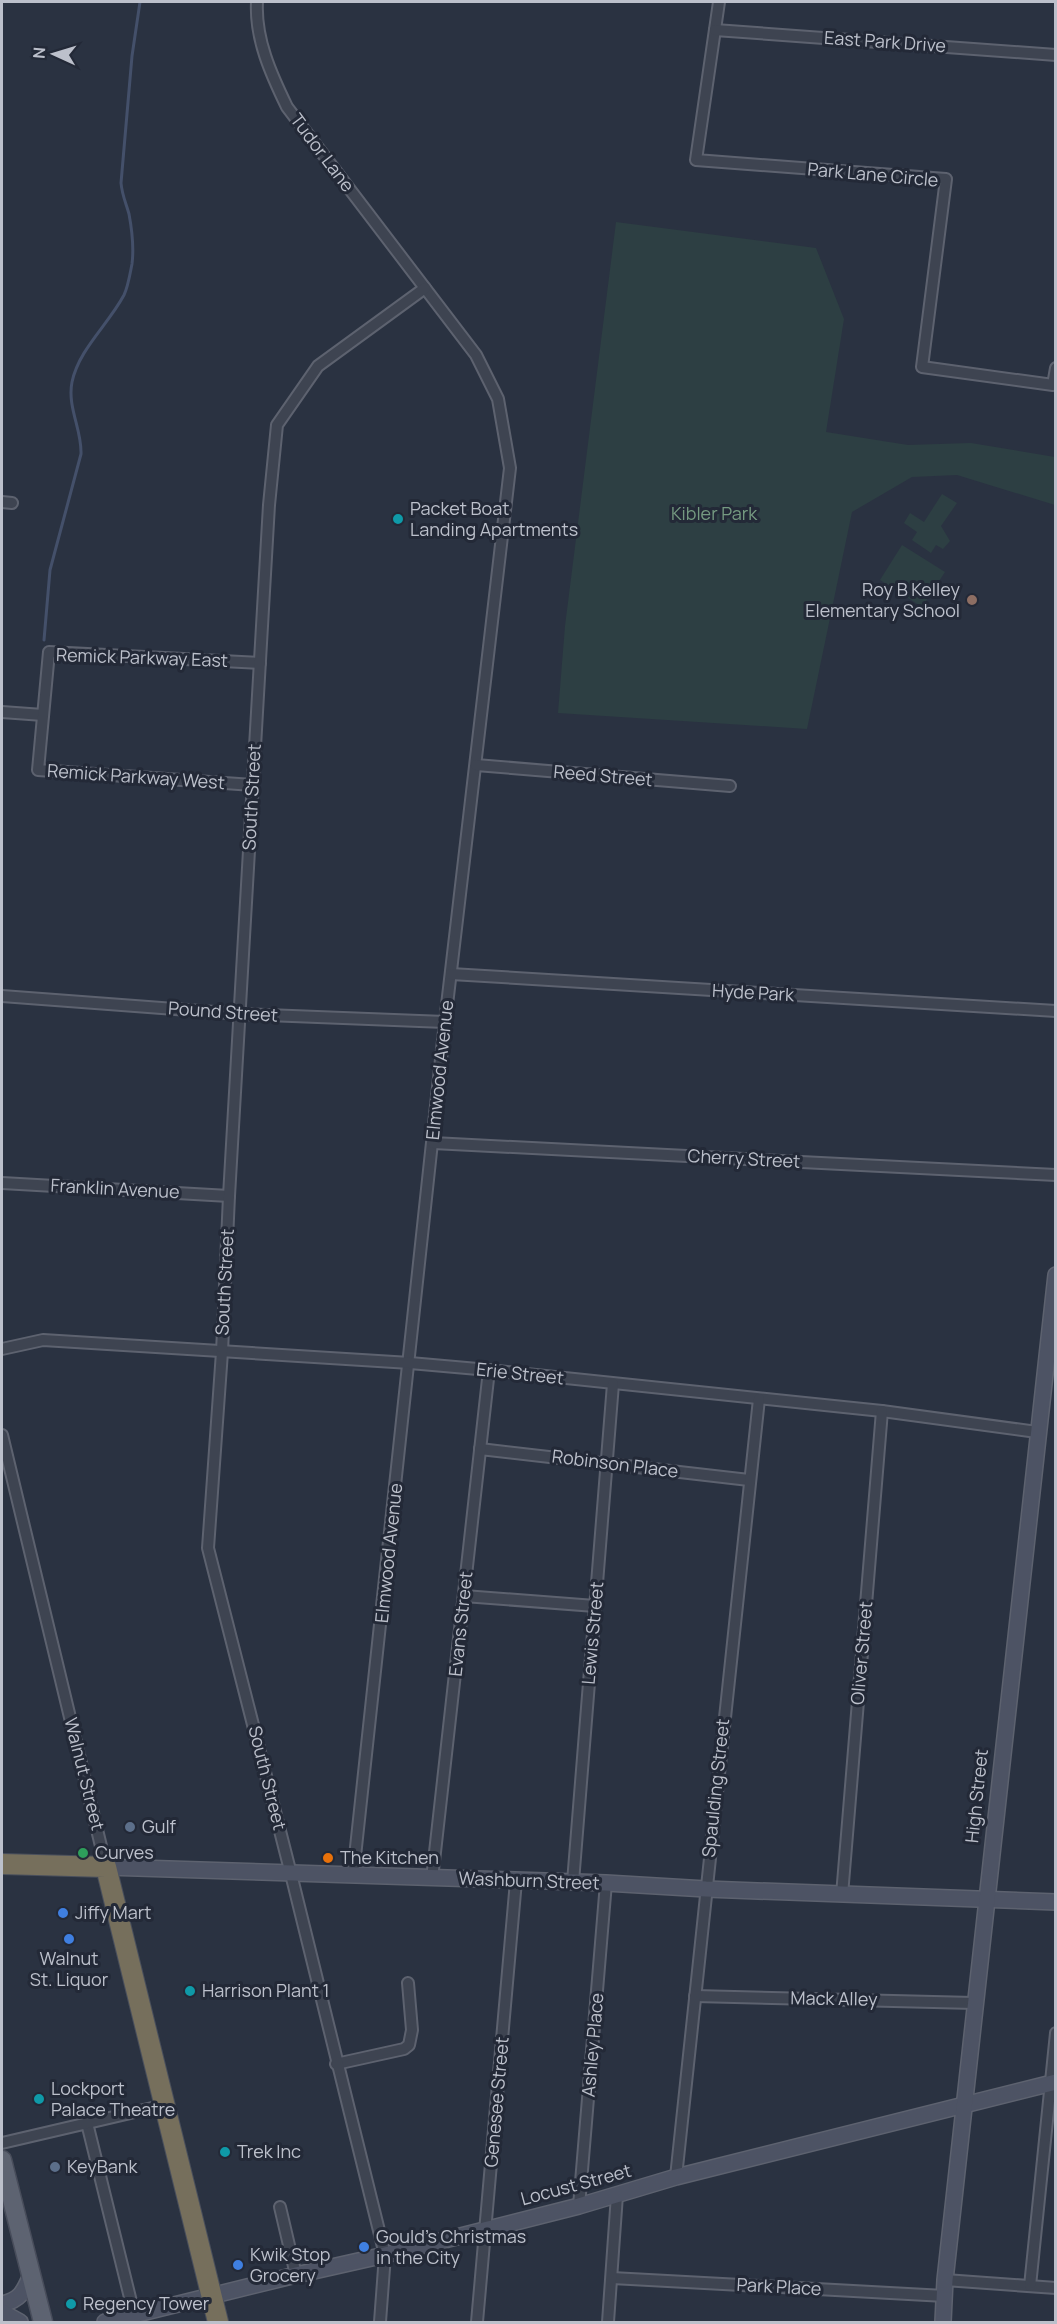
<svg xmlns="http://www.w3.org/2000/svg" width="1057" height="2324" viewBox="0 0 1057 2324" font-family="Manrope,sans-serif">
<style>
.green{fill:#2d3f43}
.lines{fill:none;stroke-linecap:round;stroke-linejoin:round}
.stream{stroke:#44506a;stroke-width:3}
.street-casing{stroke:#5d626f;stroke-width:14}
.secondary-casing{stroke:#5d626f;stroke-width:18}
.primary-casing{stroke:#484d5b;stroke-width:21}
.highway-casing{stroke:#494f5c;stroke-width:22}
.street{stroke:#3e4451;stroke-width:10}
.secondary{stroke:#4d5364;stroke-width:15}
.primary{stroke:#5d6371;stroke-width:18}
.highway{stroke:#766f5c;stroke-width:20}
.culture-dot{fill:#0f9aa8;stroke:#232937;stroke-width:2}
.education-dot{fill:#8d6e63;stroke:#232937;stroke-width:2}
.service-dot{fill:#5c6f8a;stroke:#232937;stroke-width:2}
.leisure-dot{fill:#2e9e5b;stroke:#232937;stroke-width:2}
.food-dot{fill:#e8710a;stroke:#232937;stroke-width:2}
.shop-dot{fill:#3f7fe0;stroke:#232937;stroke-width:2}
.labels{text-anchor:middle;stroke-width:6;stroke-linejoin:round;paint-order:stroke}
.street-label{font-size:18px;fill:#bcc0cb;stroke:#232937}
.poi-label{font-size:18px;fill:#bcc0cb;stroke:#232937;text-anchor:start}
.park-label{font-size:18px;fill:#759a81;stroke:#232937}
</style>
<rect width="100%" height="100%" fill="#2a3241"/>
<g class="green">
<path d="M 616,222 L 816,248 L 844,319 L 826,432 L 908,445 L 971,443 L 1055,457 L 1055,505 L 957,475 L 912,477 L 852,512 L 807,729 L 558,713 L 565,626 Z"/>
<path d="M 942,494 L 957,503 L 941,526 L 950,541 L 943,549 L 936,545 L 931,553 L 912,540 L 917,532 L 904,523 L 910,513 L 924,522 Z"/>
<path d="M 902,545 L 945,572 L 922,607 L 880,580 Z"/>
</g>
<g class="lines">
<path class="stream" d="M 44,640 L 50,570 L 81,454 C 82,430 67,407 72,382 C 79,349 108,325 124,295 C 128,287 130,274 132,264 C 134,248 132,230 129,214 C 126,203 122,195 121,183 L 132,56 L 140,2"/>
<g class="street-casing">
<g id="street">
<path d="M 257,2 C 255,39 271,74 287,107 L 476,355 L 498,399 L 510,468 L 445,1022 L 353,1875"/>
<path d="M 719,2 L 696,160 L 946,179 L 922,367 L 1053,385 L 1056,368"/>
<path d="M 715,30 L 1056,55"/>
<path d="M 2,502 L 12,503"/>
<path d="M 2,712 L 43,715"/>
<path d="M 476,765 L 730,786"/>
<path d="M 253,785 L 38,770 L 49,652 L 260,663"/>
<path d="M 451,974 L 1056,1011"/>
<path d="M 2,996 L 241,1014 L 445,1022"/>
<path d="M 433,1143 L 1056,1175"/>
<path d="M 2,1183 L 229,1196"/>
<path d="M 2,1349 L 43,1340 L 410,1363 L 489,1370 L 882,1411 L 1037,1432"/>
<path d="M 2,1435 L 106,1867"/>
<path d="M 480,1449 L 749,1480"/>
<path d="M 464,1596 L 595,1606"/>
<path d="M 432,1879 L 489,1370"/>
<path d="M 573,1882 L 613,1384"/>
<path d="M 842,1895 L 882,1411"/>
<path d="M 695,1996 L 974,2003"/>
<path d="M 336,2064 L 404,2049 L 409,2045 L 412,2030 L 408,1983"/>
<path d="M 87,2123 L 136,2322"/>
<path d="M 2,2143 L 165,2105"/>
<path d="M 676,2177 L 759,1399"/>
<path d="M 579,2206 L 606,1883"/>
<path d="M 280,2207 L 296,2275"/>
<path d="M 612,2278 L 945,2296"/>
<path d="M 945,2280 L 1056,2288"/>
<path d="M 1030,2286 L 1056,2033"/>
<path d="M 380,2322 L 385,2255 L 291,1874 L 208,1548 L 222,1352 L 229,1196 L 269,505 L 277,425 L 318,366 L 425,288"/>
<path d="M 477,2322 L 516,1881"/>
<path d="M 608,2322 L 617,2195"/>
</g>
</g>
<g class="secondary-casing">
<g id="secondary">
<path d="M 106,1867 L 606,1883 L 706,1889 L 1056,1902"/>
<path d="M 2,2304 C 20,2300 24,2292 31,2275"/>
<path d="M 2,2312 L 20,2322"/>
<path d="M 105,2322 L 296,2275 L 385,2255 L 579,2206 L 676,2177 L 1056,2082"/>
<path d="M 943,2322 L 945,2280 L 1056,1275"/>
</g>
</g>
<g class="primary-casing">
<path id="primary" d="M 2,2160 L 43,2322"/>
</g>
<g class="highway-casing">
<path id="highway" d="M 2,1864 L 106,1867 L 218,2322"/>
</g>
<use href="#street" class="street"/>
<use href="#secondary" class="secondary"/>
<use href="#primary" class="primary"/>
<use href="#highway" class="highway"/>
</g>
<g class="culture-dot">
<circle cx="398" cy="519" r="6"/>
<circle cx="190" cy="1991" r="6"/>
<circle cx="39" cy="2099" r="6"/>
<circle cx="225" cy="2152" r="6"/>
<circle cx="71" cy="2304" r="6"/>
</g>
<circle class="education-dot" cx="972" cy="600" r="6"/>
<g class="service-dot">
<circle cx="130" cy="1827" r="6"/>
<circle cx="55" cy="2167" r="6"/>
</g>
<circle class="leisure-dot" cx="83" cy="1853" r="6"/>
<circle class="food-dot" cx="328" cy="1858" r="6"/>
<g class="shop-dot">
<circle cx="63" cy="1913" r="6"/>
<circle cx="69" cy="1939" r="6"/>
<circle cx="364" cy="2247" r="6"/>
<circle cx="238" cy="2265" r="6"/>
</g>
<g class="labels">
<g class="street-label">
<text transform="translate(885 42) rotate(4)" y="6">East Park Drive</text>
<text transform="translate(322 153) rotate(53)" y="6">Tudor Lane</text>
<text transform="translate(873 175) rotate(5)" y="6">Park Lane Circle</text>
<text transform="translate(142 658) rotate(2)" y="6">Remick Parkway East</text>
<text transform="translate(603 776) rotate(5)" y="6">Reed Street</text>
<text transform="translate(136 777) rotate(4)" y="6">Remick Parkway West</text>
<text transform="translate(252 797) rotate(-87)" y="6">South Street</text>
<text transform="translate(753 993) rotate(3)" y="6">Hyde Park</text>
<text transform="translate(223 1012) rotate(4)" y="6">Pound Street</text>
<text transform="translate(440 1070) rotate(-84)" y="6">Elmwood Avenue</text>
<text transform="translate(744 1159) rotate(3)" y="6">Cherry Street</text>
<text transform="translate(115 1189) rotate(3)" y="6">Franklin Avenue</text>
<text transform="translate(225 1282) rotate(-87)" y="6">South Street</text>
<text transform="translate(520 1374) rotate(6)" y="6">Erie Street</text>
<text transform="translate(615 1464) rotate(7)" y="6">Robinson Place</text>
<text transform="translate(389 1553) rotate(-84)" y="6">Elmwood Avenue</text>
<text transform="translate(461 1624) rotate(-84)" y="6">Evans Street</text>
<text transform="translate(593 1633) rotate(-85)" y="6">Lewis Street</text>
<text transform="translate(862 1653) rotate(-85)" y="6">Oliver Street</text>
<text transform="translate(84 1774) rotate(76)" y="6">Walnut Street</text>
<text transform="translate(267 1778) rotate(76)" y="6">South Street</text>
<text transform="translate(716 1788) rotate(-84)" y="6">Spaulding Street</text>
<text transform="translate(977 1796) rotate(-84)" y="6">High Street</text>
<text transform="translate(529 1881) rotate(2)" y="6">Washburn Street</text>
<text transform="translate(834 1999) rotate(1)" y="6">Mack Alley</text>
<text transform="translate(593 2045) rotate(-85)" y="6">Ashley Place</text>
<text transform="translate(497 2102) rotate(-85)" y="6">Genesee Street</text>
<text transform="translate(576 2185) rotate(-15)" y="6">Locust Street</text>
<text transform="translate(779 2287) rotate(3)" y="6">Park Place</text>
</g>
<g class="poi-label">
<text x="410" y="515">Packet Boat<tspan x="410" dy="21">Landing Apartments</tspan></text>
<text x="960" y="596" text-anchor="end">Roy B Kelley<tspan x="960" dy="21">Elementary School</tspan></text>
<text x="142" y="1833">Gulf</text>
<text x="95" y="1859">Curves</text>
<text x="340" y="1864">The Kitchen</text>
<text x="75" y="1919">Jiffy Mart</text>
<text x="69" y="1965" text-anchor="middle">Walnut<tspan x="69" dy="21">St. Liquor</tspan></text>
<text x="202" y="1997">Harrison Plant 1</text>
<text x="51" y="2095">Lockport<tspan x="51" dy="21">Palace Theatre</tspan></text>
<text x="237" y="2158">Trek Inc</text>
<text x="67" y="2173">KeyBank</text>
<text x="376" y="2243">Gould's Christmas<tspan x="376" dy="21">in the City</tspan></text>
<text x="250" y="2261">Kwik Stop<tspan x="250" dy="21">Grocery</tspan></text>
<text x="83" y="2310">Regency Tower</text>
</g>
<g class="park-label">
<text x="714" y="520">Kibler Park</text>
</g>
</g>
<rect width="1057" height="2324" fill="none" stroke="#bcc0cb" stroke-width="6"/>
<g transform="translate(54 54) rotate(274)" stroke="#232937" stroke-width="4.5" paint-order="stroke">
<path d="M0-4.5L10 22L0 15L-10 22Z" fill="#bcc0cb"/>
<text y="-9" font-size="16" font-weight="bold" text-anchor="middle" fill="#bcc0cb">N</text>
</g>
</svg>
